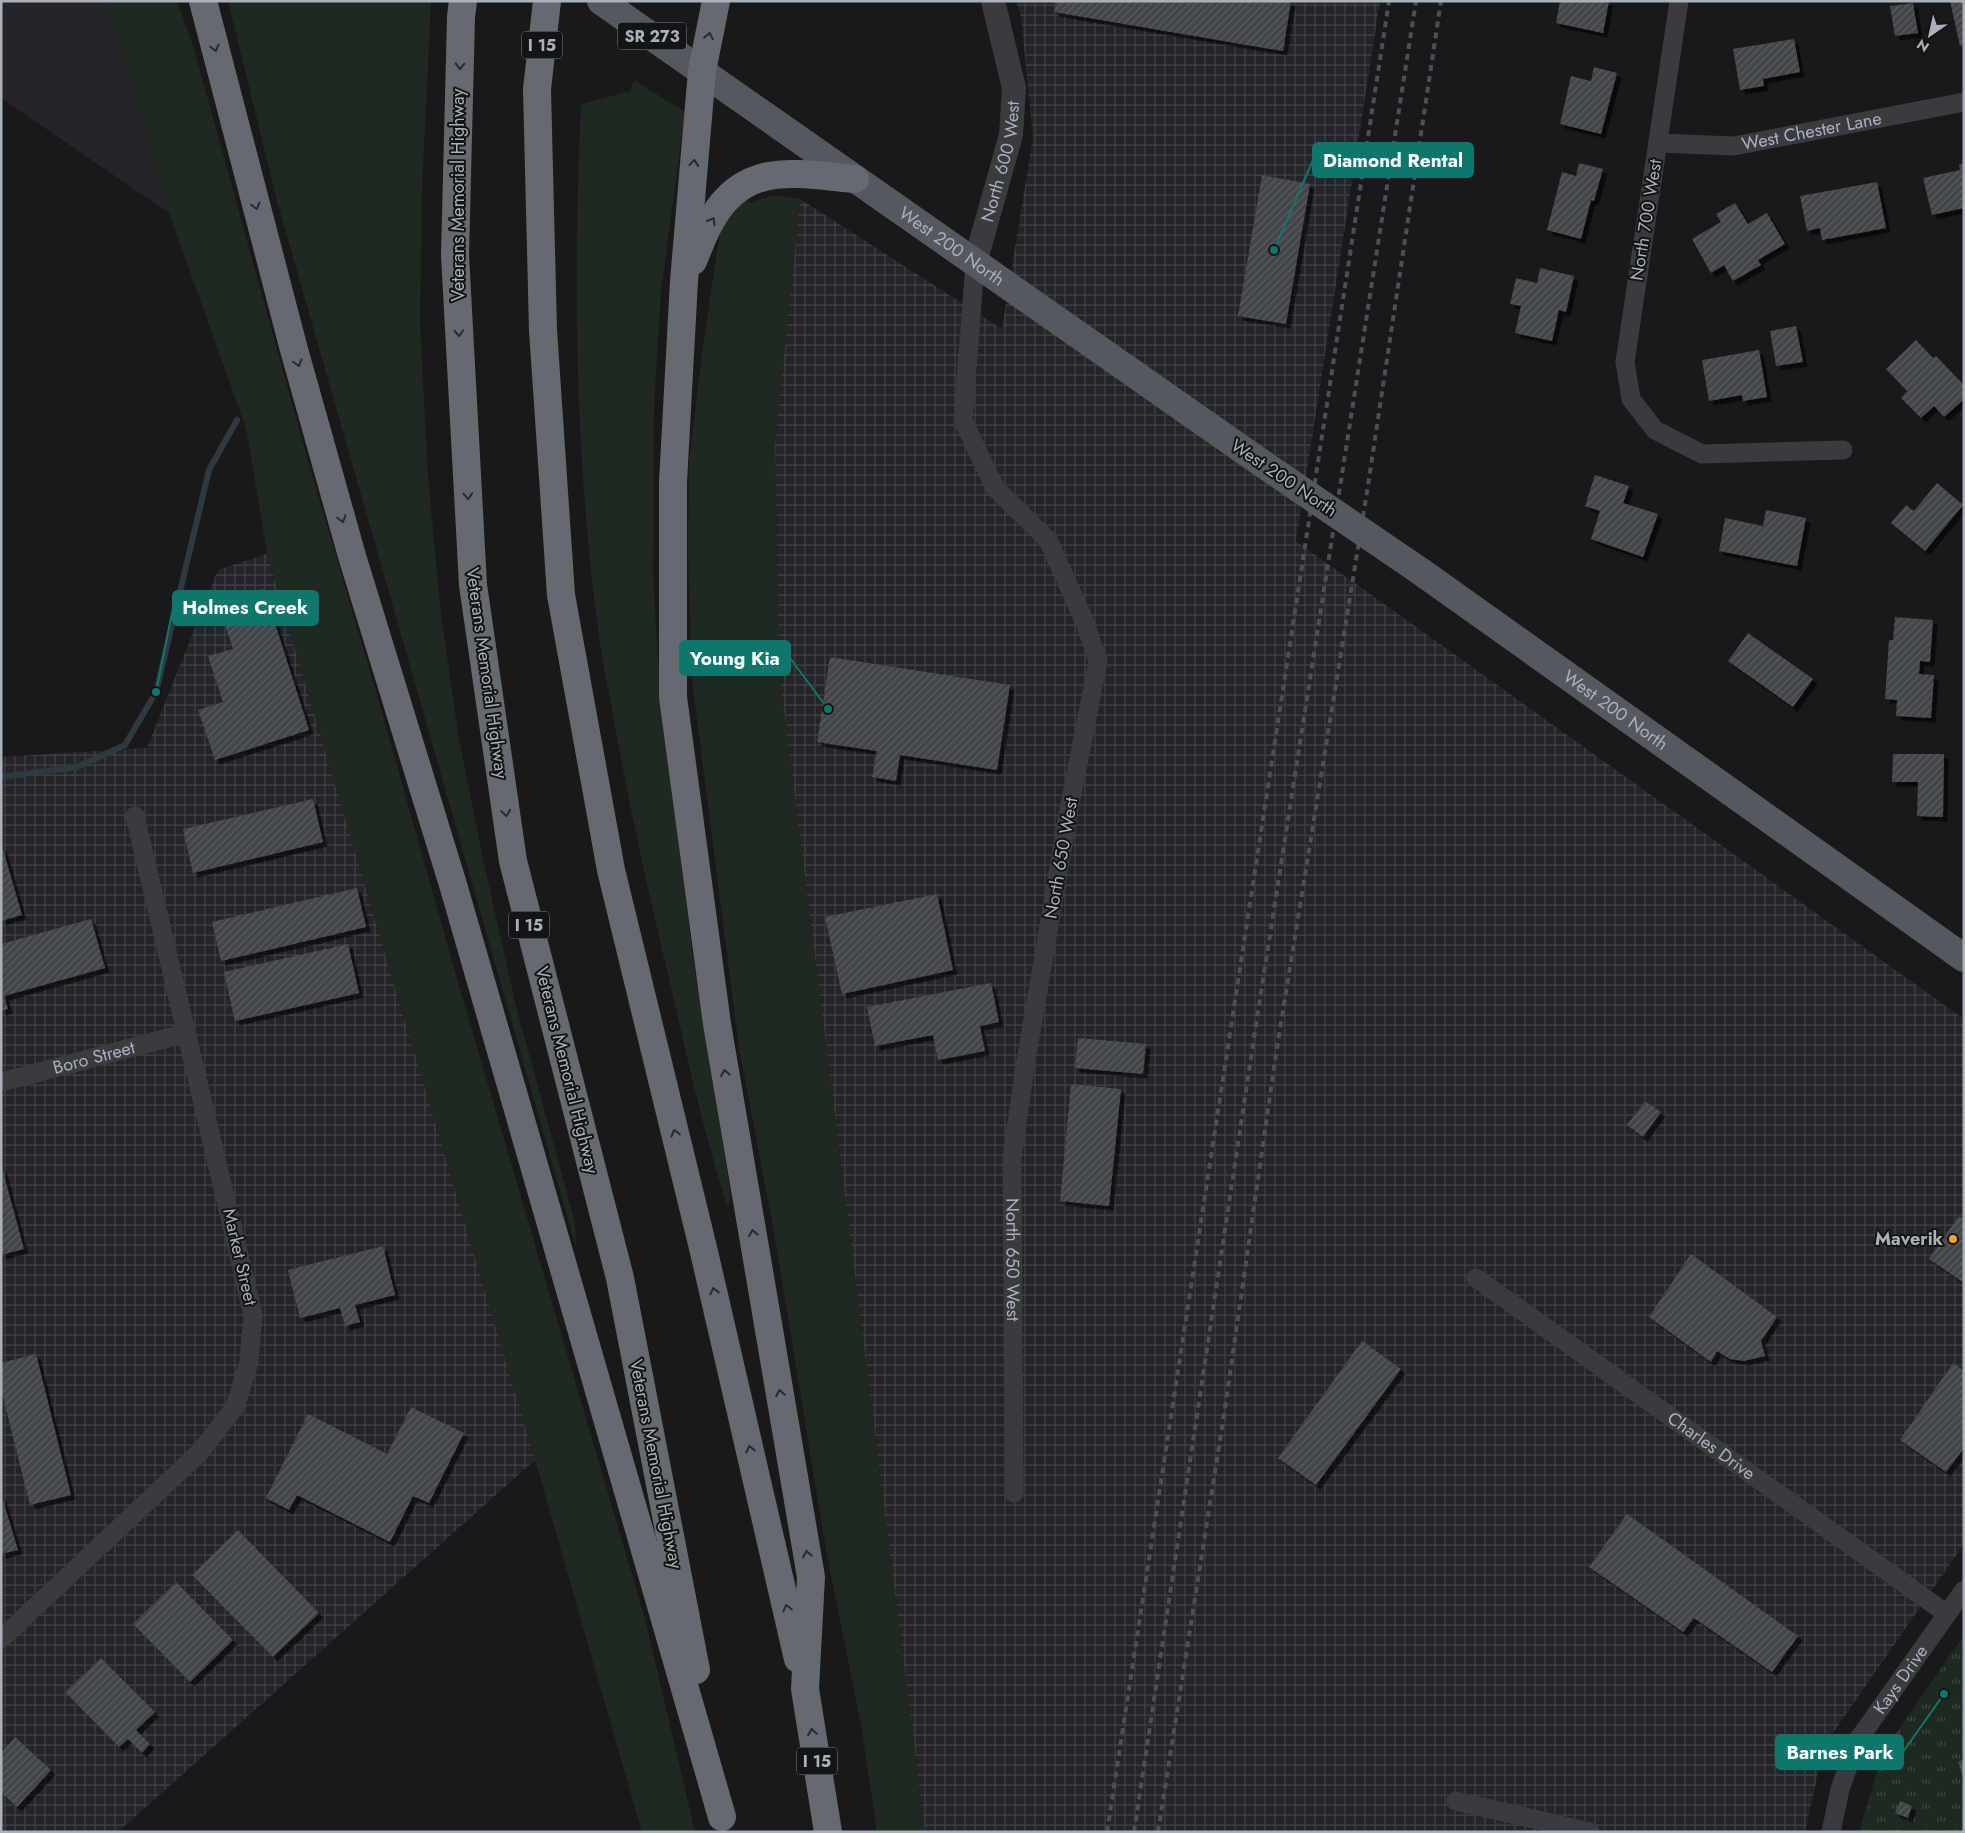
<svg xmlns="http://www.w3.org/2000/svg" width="1965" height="1833" viewBox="0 0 1965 1833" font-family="Jost,sans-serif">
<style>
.built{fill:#242528}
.industrial{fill:url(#industrial-grid)}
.grass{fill:#202920}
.park{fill:url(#park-tufts)}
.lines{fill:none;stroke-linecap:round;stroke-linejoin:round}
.stream{stroke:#2e3a40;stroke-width:6}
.building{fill:url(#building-hatch);filter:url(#shadow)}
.minor{stroke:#393b40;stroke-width:19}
.tertiary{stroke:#393b40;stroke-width:24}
.primary{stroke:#55585f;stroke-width:28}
.motorway{stroke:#656a71;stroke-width:28}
.rail{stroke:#4c4f55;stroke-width:4;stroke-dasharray:6 5;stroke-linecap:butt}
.primary-bridge{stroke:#55585f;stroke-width:28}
.oneway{stroke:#282a2d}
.poi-dot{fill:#f8a133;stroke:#131416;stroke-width:2}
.labels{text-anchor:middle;stroke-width:4;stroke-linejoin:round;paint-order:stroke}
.shield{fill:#131416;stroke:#7d828a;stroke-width:1}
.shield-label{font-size:16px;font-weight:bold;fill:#aab1bb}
.street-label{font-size:18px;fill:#aab1bb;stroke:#131416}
.poi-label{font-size:18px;font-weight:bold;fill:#aab1bb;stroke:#131416;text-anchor:end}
.leader{fill:none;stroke:#0f766e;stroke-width:2}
.callout-dot{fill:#0f766e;stroke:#131416;stroke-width:2}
.callout{fill:#0f766e;stroke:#0f766e;stroke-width:2}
.callout-label{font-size:19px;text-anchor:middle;font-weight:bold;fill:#fff}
</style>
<defs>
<pattern id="industrial-grid" width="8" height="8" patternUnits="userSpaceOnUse" patternTransform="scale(1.25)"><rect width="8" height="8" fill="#242528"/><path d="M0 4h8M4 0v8" fill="none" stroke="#414245"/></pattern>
<pattern id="park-tufts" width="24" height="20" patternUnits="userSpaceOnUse" patternTransform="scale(1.25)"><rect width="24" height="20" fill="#202920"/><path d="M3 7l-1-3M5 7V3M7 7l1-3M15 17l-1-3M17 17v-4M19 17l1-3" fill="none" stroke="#3e463e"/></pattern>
<pattern id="building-hatch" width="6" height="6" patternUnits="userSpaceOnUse" patternTransform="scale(1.25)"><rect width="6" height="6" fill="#434448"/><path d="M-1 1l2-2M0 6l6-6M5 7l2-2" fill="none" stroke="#5b5d60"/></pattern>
<filter id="shadow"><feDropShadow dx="4.5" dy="4.5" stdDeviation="0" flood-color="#0009"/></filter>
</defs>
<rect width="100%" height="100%" fill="#19191b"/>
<path class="built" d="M 1,1 L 107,1 L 169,213 L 1,98 Z"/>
<g class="industrial">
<path d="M 1016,1 L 1380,1 L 1296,541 L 1964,1019 L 1964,1544 L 1824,1746 L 1805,1832 L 925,1832 L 779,672 L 775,445 L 800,199 L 1002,329 L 1033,137 L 1021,17 Z"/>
<path d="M 267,554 L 535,1460 L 118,1832 L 1,1832 L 1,757 L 147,748 L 218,570 Z"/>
</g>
<g class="grass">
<path d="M 107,1 L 177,1 L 194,49 L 304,447 L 379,702 L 457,979 L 645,1619 L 695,1832 L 642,1832 L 535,1460 L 267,554 L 246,428 L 169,213 Z"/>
<path d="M 228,1 L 431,1 L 422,190 L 420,324 L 428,476 L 440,606 L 458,733 L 485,868 L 516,1006 L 575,1222 L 576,1247 L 277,201 Z"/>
<path d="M 634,80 L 685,112 L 661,291 L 654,406 L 653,575 L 658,663 L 666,738 L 693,960 L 731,1195 L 728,1208 C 703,1132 686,1052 668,974 C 646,883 626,791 610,699 C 605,673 600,647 597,621 C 575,450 573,276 581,104 L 630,91 Z"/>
<path d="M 778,195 L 800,199 L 775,445 L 779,672 L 925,1832 L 877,1832 L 862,1731 L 826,1550 L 773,1227 L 739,1048 L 692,680 L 688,554 L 689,461 L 703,346 L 720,232 L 733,210 L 747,199 L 751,204 L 760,199 Z"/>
</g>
<path class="park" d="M 1964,1635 L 1964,1832 L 1859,1832 L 1883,1752 Z"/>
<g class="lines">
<path class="stream" d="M 1,777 L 77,767 L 125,745 L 156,692 L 209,470 L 237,420"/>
</g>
<g class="building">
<path d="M 1056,1 L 1291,1 L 1283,51 L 1054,12 Z"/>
<path d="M 1560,1 L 1609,1 L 1603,33 L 1556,23 Z"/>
<path d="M 1950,1 L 1964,1 L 1964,45 L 1960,46 Z"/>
<path d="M 1913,3 L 1918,33 L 1895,36 L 1890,6 Z"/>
<path d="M 1794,39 L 1800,72 L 1763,79 L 1764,86 L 1740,90 L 1733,49 Z"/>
<path d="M 1594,67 L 1617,73 L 1601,134 L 1560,124 L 1571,76 L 1591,81 Z"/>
<path d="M 1579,163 L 1603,169 L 1594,201 L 1591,200 L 1581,239 L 1547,230 L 1562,172 L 1576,176 Z"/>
<path d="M 1964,163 L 1964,208 L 1932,215 L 1923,178 L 1960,170 L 1959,164 Z"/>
<path d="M 1262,175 L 1310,184 L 1286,324 L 1238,316 Z"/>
<path d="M 1877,182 L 1886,228 L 1822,240 L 1820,228 L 1807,231 L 1800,196 Z"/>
<path d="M 1735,203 L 1748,224 L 1767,213 L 1785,244 L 1758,260 L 1761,265 L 1733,281 L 1724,265 L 1711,273 L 1692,239 L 1721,222 L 1716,214 Z"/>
<path d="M 1540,268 L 1574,276 L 1566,312 L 1559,310 L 1552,341 L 1515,333 L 1521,306 L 1510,304 L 1516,278 L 1537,283 Z"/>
<path d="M 1796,326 L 1803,362 L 1776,366 L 1770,331 Z"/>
<path d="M 1916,340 L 1933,358 L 1936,356 L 1964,385 L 1964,399 L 1944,417 L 1934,406 L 1921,418 L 1901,398 L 1907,391 L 1886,369 Z"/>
<path d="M 1759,350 L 1767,397 L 1743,401 L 1742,395 L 1709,401 L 1702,360 Z"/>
<path d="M 1595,475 L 1629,486 L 1623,503 L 1658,514 L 1643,557 L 1591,539 L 1600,511 L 1585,506 Z"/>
<path d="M 1937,483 L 1963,505 L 1925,551 L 1891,523 L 1906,505 L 1914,511 Z"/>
<path d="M 1766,510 L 1806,518 L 1797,566 L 1719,551 L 1725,518 L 1763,526 Z"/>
<path d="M 264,589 L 309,730 L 215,760 L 198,710 L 223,702 L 208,656 L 233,649 L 218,603 Z"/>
<path d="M 1895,617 L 1933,620 L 1930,662 L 1920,661 L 1919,674 L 1934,675 L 1931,718 L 1896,716 L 1897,700 L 1885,699 L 1889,640 L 1893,640 Z"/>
<path d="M 1748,633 L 1813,679 L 1793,707 L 1728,661 Z"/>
<path d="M 830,657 L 1010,685 L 997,770 L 900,755 L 896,781 L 872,777 L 877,751 L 817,742 Z"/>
<path d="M 1893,754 L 1944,754 L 1943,817 L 1917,816 L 1918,782 L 1892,782 Z"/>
<path d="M 313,799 L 323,842 L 193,873 L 183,829 Z"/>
<path d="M 2,846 L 22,915 L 1,921 L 1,847 Z"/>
<path d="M 357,888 L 366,927 L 221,961 L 212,922 Z"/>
<path d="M 937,894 L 953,970 L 842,994 L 825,917 Z"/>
<path d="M 91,919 L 105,968 L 4,996 L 8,1009 L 1,1011 L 1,944 Z"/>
<path d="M 348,944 L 359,993 L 235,1021 L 224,972 Z"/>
<path d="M 991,983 L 999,1022 L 980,1026 L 985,1051 L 938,1060 L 933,1035 L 875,1046 L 867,1007 Z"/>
<path d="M 1078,1038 L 1146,1044 L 1143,1074 L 1075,1068 Z"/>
<path d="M 1071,1084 L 1121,1089 L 1109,1206 L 1060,1201 Z"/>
<path d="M 1645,1101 L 1661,1112 L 1643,1137 L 1627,1125 Z"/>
<path d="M 1,1164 L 24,1249 L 1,1255 Z"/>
<path d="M 1959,1216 L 1964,1219 L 1964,1283 L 1929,1259 Z"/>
<path d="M 383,1246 L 395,1295 L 355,1305 L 360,1322 L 345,1326 L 340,1308 L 300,1318 L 288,1270 Z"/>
<path d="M 1691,1254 L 1777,1317 L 1761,1341 L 1765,1356 L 1744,1361 L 1730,1359 L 1717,1351 L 1711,1362 L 1649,1317 Z"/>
<path d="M 1362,1341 L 1401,1369 L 1316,1485 L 1278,1458 Z"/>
<path d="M 36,1354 L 71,1495 L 30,1505 L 1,1389 L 1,1363 Z"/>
<path d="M 1953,1363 L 1964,1371 L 1964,1448 L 1946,1472 L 1900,1440 Z"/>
<path d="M 411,1407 L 464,1433 L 429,1503 L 413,1496 L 390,1542 L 297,1495 L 289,1510 L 266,1498 L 308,1414 L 387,1454 Z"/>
<path d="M 1,1494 L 18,1550 L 1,1554 Z"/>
<path d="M 1627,1514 L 1798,1636 L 1772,1672 L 1694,1618 L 1683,1632 L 1589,1567 Z"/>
<path d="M 238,1530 L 319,1613 L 273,1657 L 192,1575 Z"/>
<path d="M 176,1582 L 233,1640 L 190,1682 L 133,1624 Z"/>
<path d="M 101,1658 L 155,1712 L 136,1730 L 150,1744 L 142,1753 L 128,1739 L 119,1747 L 65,1692 Z"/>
<path d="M 15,1737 L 51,1770 L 17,1807 L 1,1792 L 1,1753 Z"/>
<path d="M 1964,1759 L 1964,1777 L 1963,1777 L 1958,1762 Z"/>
<path d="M 1900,1801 L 1912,1806 L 1908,1818 L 1895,1813 Z"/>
</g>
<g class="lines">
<g class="minor">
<path d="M 1679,1 L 1625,362 L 1631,399 L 1655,430 L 1702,454 L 1843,450"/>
<path id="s1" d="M 1658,143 L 1734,146 L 1964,102"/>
<path id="s2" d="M 975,263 L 963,420 L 995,488 L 1048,540 L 1084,620 L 1098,661 L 1067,820 L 1025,1067 L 1012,1158 L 1014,1493"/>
<path id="s3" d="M 1,1082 L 187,1033"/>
<path id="s4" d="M 1476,1278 L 1947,1614"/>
<path d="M 1,1639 L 200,1452 L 235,1407 L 249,1362 L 253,1315 L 135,816"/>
<path d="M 1456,1801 L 1590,1832"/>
<path id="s5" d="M 1831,1832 L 1840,1789 L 1858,1740 L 1964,1590"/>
</g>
<path class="tertiary" id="s6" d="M 975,263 L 1011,135 L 1014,88 L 993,1"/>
<g class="primary">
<path id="s7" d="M 601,1 L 1263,464"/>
<path id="s8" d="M 1420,571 L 1964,958"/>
</g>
<g class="motorway">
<path d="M 203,1 L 293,346 L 352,556 L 454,888 L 722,1817"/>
<path d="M 463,1 L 461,17 L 455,255 L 473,585 L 513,861 L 620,1278 L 696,1670"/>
<path d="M 547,1 L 537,89 L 543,330 L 561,595 L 611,870 L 704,1252 L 798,1659"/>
<path d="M 716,1 L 702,71 L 684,281 L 673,482 L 673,697 L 717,1024 L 811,1577 L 805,1689 L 828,1832"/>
<path d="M 693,261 C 699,247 704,232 712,219 C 746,160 798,174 855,179"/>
</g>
<g class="rail">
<path d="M 1107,1832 L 1389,1"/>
<path d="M 1134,1832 L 1257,1018 L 1416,1"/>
<path d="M 1158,1832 L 1224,1415 L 1276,1054 L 1367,492 L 1441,1"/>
</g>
<path class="primary-bridge" d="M 1263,464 L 1420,571"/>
</g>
<defs><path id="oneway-chevron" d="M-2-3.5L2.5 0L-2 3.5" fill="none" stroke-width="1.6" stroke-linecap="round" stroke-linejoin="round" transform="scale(1.25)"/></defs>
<g class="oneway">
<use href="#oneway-chevron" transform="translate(709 36) rotate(-79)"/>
<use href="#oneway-chevron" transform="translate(215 48) rotate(75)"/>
<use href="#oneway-chevron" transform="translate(460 66) rotate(92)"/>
<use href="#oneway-chevron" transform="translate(694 163) rotate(-85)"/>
<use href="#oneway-chevron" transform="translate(256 206) rotate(75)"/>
<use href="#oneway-chevron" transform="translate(712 221) rotate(-60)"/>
<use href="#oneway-chevron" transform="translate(459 333) rotate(87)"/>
<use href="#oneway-chevron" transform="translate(298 363) rotate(74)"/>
<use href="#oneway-chevron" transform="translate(468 496) rotate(87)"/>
<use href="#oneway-chevron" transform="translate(342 519) rotate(74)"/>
<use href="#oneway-chevron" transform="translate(506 813) rotate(82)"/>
<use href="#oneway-chevron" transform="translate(725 1073) rotate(-100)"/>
<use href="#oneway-chevron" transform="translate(675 1133) rotate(-104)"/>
<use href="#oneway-chevron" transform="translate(753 1233) rotate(-100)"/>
<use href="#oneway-chevron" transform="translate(714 1291) rotate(-103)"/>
<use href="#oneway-chevron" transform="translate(780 1393) rotate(-100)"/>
<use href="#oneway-chevron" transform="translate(750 1449) rotate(-103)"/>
<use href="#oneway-chevron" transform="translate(807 1554) rotate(-100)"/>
<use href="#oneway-chevron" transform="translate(787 1608) rotate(-103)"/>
<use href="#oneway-chevron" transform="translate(812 1732) rotate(-99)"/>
</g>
<circle class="poi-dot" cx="1953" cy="1239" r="5"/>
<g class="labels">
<g class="shield">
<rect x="618" y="22.5" width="68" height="27" rx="4"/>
<rect x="522" y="31.5" width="40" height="27" rx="4"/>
<rect x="509" y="911.5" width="40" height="27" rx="4"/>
<rect x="797" y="1747.5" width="40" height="27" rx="4"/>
</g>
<g class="shield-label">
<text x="652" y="42">SR 273</text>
<text x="542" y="51">I 15</text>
<text x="529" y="931">I 15</text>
<text x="817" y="1767">I 15</text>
</g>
<g class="street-label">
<text dy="6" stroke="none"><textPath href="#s1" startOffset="155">West Chester Lane</textPath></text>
<text dy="6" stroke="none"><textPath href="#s6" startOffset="105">North 600 West</textPath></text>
<text transform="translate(458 195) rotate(-90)" y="6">Veterans Memorial Highway</text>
<text transform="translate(1646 220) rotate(-81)" y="6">North 700 West</text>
<text dy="6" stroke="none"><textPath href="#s7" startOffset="428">West 200 North</textPath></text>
<text transform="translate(1284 478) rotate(34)" y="6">West 200 North</text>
<text transform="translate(487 673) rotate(82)" y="6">Veterans Memorial Highway</text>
<text dy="6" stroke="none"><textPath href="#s8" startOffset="240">West 200 North</textPath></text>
<text transform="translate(1061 858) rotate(-80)" y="6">North 650 West</text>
<text dy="6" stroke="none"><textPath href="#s3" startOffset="96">Boro Street</textPath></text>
<text transform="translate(567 1070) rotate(76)" y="6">Veterans Memorial Highway</text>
<text transform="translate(240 1257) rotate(77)" y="6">Market Street</text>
<text dy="6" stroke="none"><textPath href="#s2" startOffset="1044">North 650 West</textPath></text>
<text dy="6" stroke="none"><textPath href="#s4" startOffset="289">Charles Drive</textPath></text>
<text transform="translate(656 1464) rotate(79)" y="6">Veterans Memorial Highway</text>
<text dy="6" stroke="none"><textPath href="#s5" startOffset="170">Kays Drive</textPath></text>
</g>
<g class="poi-label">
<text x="1943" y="1245">Maverik</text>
</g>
</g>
<path class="leader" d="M1274 250L1313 160M156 692L173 608M828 709L790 658M1944 1694L1903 1752"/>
<g class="callout-dot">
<circle cx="1274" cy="250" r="5"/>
<circle cx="156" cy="692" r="5"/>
<circle cx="828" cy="709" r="5"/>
<circle cx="1944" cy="1694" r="5"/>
</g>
<g class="callout">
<rect x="1313" y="143" width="160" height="34" rx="5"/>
<rect x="173" y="591" width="145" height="34" rx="5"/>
<rect x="680" y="641" width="110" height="34" rx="5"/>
<rect x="1776" y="1735" width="127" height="34" rx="5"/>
</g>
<g class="callout-label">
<text x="1393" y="167">Diamond Rental</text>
<text x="245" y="614">Holmes Creek</text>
<text x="735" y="665">Young Kia</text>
<text x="1840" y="1759">Barnes Park</text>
</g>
<rect width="1965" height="1833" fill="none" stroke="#aab1bb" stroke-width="5"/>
<g transform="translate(1930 35) rotate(214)" stroke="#131416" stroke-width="4" paint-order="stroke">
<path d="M0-4L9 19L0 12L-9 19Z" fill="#aab1bb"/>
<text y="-8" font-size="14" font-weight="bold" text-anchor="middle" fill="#aab1bb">N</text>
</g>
</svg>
